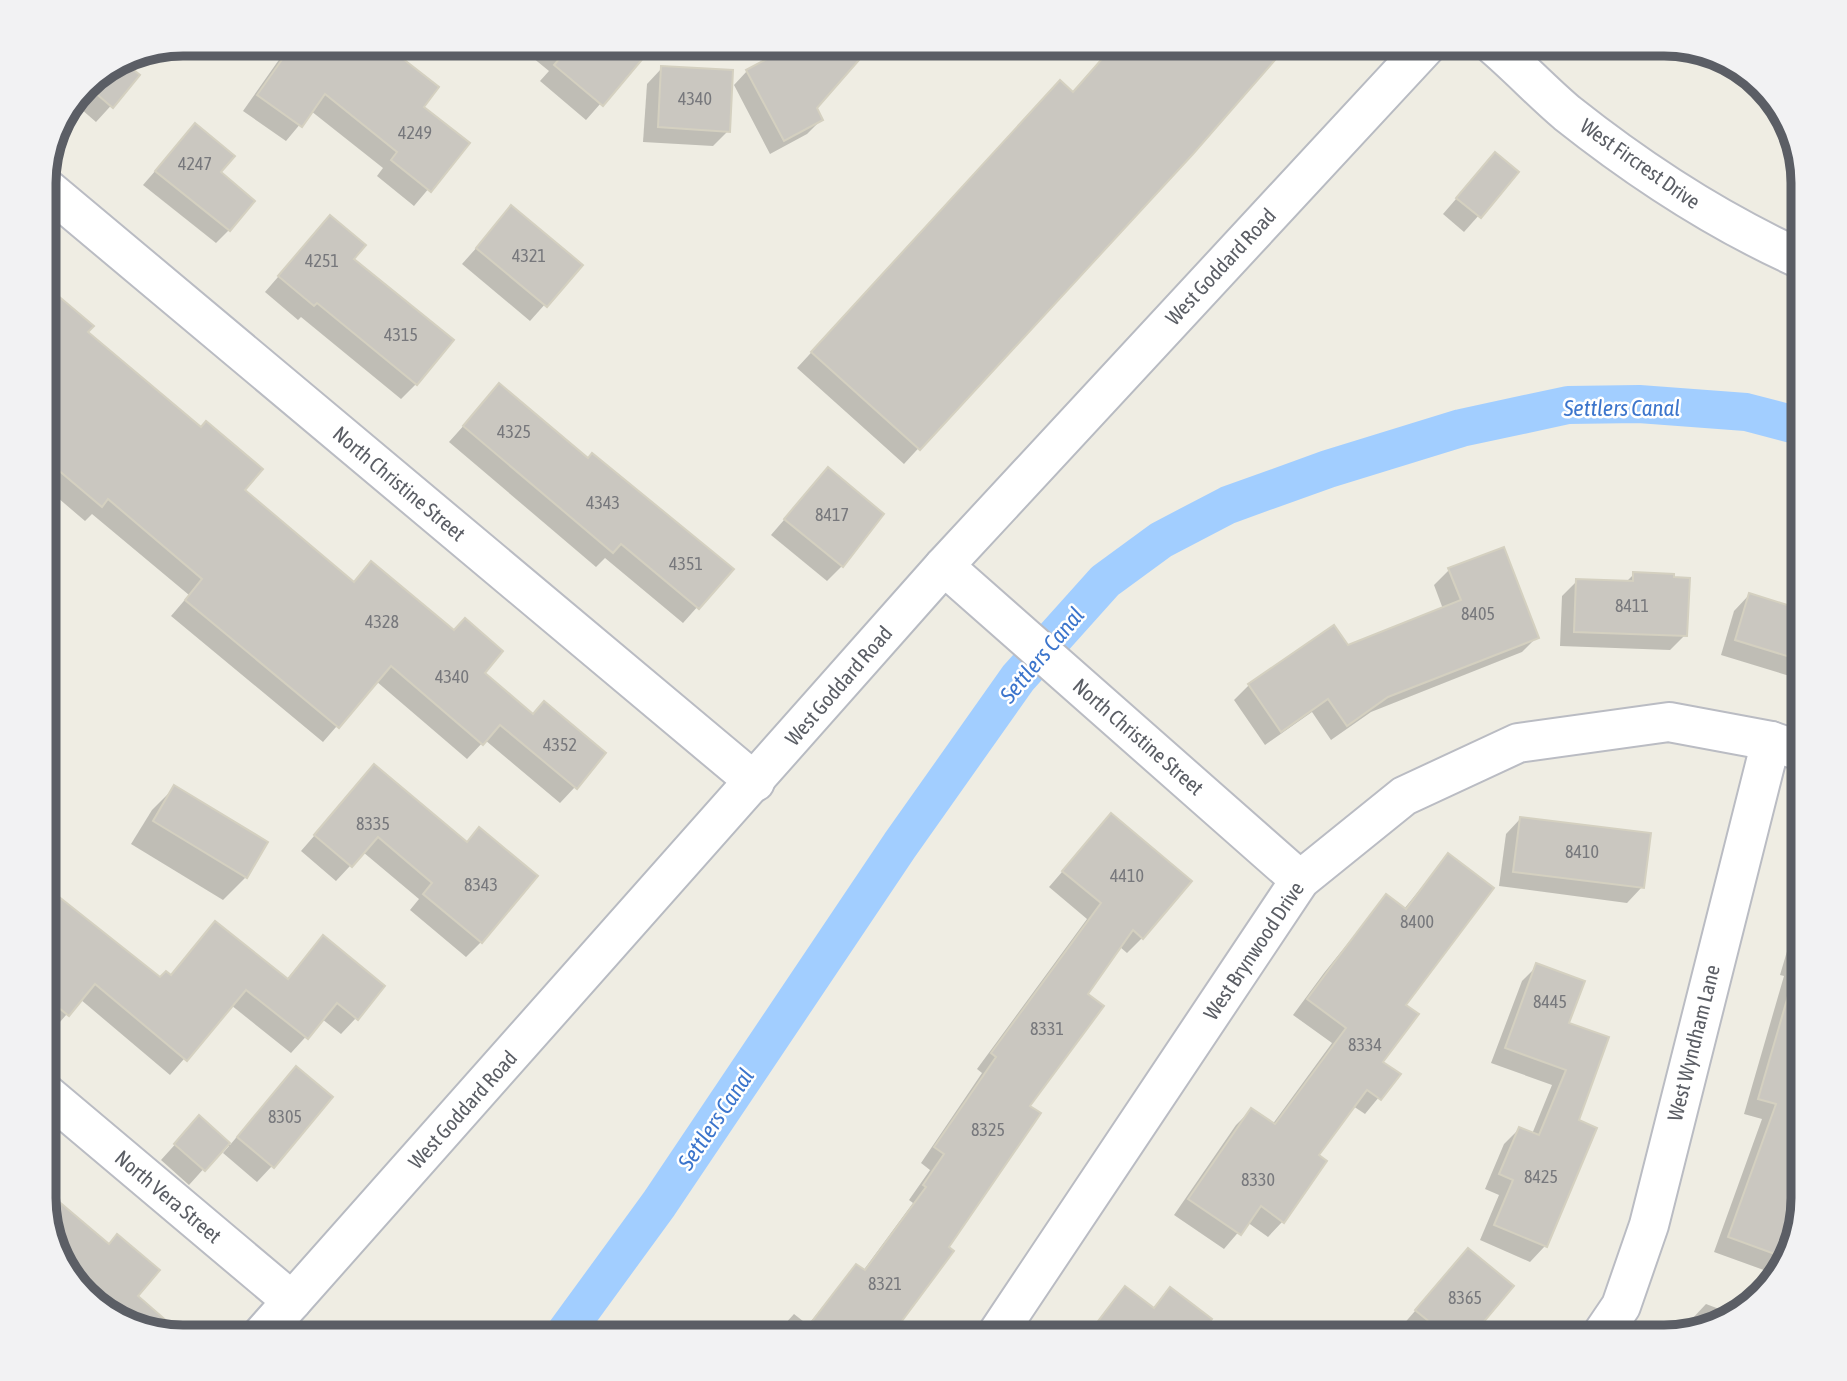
<svg xmlns="http://www.w3.org/2000/svg" width="1847" height="1381" viewBox="0 0 1847 1381" font-family="'Asap Condensed',sans-serif">
<style>
.shadow{fill:#0003}
.lines{fill:none;stroke-linecap:round;stroke-linejoin:round}
.canal{stroke:#a2ceff;stroke-width:38}
.building{fill:#cac7c0;stroke:#d4d0c0;stroke-width:2}
.street-casing{stroke:#babcc3;stroke-width:42}
.secondary-casing{stroke:#b8bbc2;stroke-width:42}
.street{stroke:#fff;stroke-width:38}
.secondary{stroke:#fff;stroke-width:38}
.labels{text-anchor:middle;stroke-width:5;stroke-linejoin:round;paint-order:stroke}
.number-label{font-size:18px;fill:#77787c}
.street-label{font-size:21px;fill:#5b5e65;stroke:#fff}
.water-label{font-size:23px;font-style:italic;fill:#3c75cc;stroke:#fff}
.rim{fill:none;stroke:#5b5e65;stroke-width:9}
</style>
<rect width="100%" height="100%" fill="#efede3"/>
<g class="shadow">
<path d="M 290,44 L 365,44 L 403,71 L 422,107 L 467,143 L 414,206 L 377,176 L 383,168 L 311,111 L 286,141 L 243,111 Z"/>
<path d="M 516,44 L 635,44 L 645,53 L 586,120 L 540,81 L 549,71 Z"/>
<path d="M 794,44 L 871,44 L 814,108 L 821,120 L 807,134 L 770,154 L 734,85 L 747,71 Z"/>
<path d="M 1115,44 L 1291,44 L 1271,62 L 904,464 L 797,368 L 1045,98 L 1072,93 Z"/>
<path d="M 120,61 L 138,76 L 96,122 L 73,102 L 68,109 L 91,79 Z"/>
<path d="M 662,68 L 728,131 L 713,146 L 643,142 L 647,84 Z"/>
<path d="M 1781,112 L 1789,121 L 1792,134 L 1777,131 Z"/>
<path d="M 195,125 L 218,173 L 229,230 L 216,243 L 143,185 Z"/>
<path d="M 1495,154 L 1517,172 L 1464,232 L 1443,214 Z"/>
<path d="M 512,208 L 580,265 L 530,321 L 462,264 Z"/>
<path d="M 330,217 L 416,384 L 401,399 L 301,317 L 298,320 L 265,292 Z"/>
<path d="M 44,286 L 86,333 L 243,491 L 353,583 L 372,563 L 482,673 L 575,787 L 560,803 L 485,740 L 467,759 L 376,681 L 323,742 L 171,616 L 189,595 L 92,514 L 85,521 L 44,486 Z"/>
<path d="M 499,386 L 588,460 L 731,569 L 683,623 L 605,558 L 596,567 L 449,442 Z"/>
<path d="M 828,469 L 842,566 L 827,581 L 771,535 Z"/>
<path d="M 1449,570 L 1537,637 L 1522,652 L 1371,712 L 1331,740 L 1312,712 L 1265,745 L 1234,700 L 1249,685 L 1333,627 L 1347,647 L 1443,609 L 1434,585 Z"/>
<path d="M 1634,574 L 1685,635 L 1670,650 L 1560,646 L 1562,596 L 1577,581 L 1625,583 Z"/>
<path d="M 1749,595 L 1803,612 L 1803,680 L 1721,655 L 1734,611 Z"/>
<path d="M 374,767 L 481,942 L 466,957 L 410,910 L 419,899 L 363,852 L 336,881 L 301,851 Z"/>
<path d="M 175,787 L 246,877 L 223,900 L 131,844 L 152,810 Z"/>
<path d="M 1111,815 L 1142,938 L 1127,953 L 1120,947 L 1086,995 L 1027,1106 L 946,1247 L 952,1251 L 888,1337 L 773,1337 L 794,1314 L 808,1325 L 856,1266 L 863,1271 L 913,1203 L 909,1200 L 930,1170 L 921,1163 L 982,1073 L 977,1069 L 1087,919 L 1049,887 Z"/>
<path d="M 1521,818 L 1642,887 L 1627,903 L 1499,886 L 1506,834 Z"/>
<path d="M 44,819 L 60,832 L 44,850 Z"/>
<path d="M 1448,855 L 1403,1005 L 1381,1062 L 1398,1074 L 1365,1114 L 1353,1106 L 1317,1155 L 1283,1221 L 1268,1237 L 1247,1222 L 1224,1249 L 1174,1215 L 1236,1125 L 1251,1110 L 1272,1125 L 1332,1043 L 1293,1015 L 1324,973 L 1386,896 L 1404,909 Z"/>
<path d="M 44,887 L 160,979 L 170,976 L 216,923 L 286,980 L 323,937 L 356,1018 L 341,1034 L 322,1019 L 291,1053 L 231,1005 L 170,1075 L 80,999 L 53,1030 L 44,1023 Z"/>
<path d="M 1803,921 L 1803,1199 L 1780,1265 L 1772,1273 L 1714,1252 L 1762,1119 L 1744,1114 L 1784,976 L 1780,975 L 1793,931 Z"/>
<path d="M 1537,966 L 1567,1024 L 1577,1121 L 1595,1129 L 1545,1246 L 1530,1262 L 1480,1240 L 1499,1195 L 1485,1189 L 1504,1144 L 1519,1129 L 1532,1134 L 1552,1085 L 1491,1063 L 1522,981 Z"/>
<path d="M 281,1084 L 272,1166 L 257,1182 L 223,1153 L 229,1146 L 226,1144 L 189,1185 L 161,1160 L 199,1118 L 230,1145 Z"/>
<path d="M 1468,1250 L 1511,1287 L 1469,1337 L 1415,1337 L 1402,1326 Z"/>
<path d="M 1125,1289 L 1152,1309 L 1170,1289 L 1210,1319 L 1196,1337 L 1085,1337 Z"/>
<path d="M 1706,1304 L 1735,1315 L 1725,1323 L 1686,1332 L 1691,1320 Z"/>
</g>
<g class="lines">
<path class="canal" d="M 562,1337 L 659,1204 L 900,845 L 1018,678 L 1105,581 L 1161,540 L 1228,505 L 1328,469 L 1461,428 L 1568,405 L 1639,404 L 1746,412 L 1803,427"/>
</g>
<g class="building">
<path d="M 293,44 L 384,44 L 439,87 L 424,107 L 470,143 L 431,192 L 391,160 L 397,152 L 325,94 L 302,127 L 257,95 Z"/>
<path d="M 572,44 L 655,44 L 603,106 L 554,65 Z"/>
<path d="M 795,44 L 873,44 L 817,108 L 823,120 L 784,141 L 746,70 Z"/>
<path d="M 1115,44 L 1289,44 L 1193,154 L 920,450 L 811,352 L 1060,80 L 1073,92 Z"/>
<path d="M 121,60 L 140,75 L 113,108 L 86,85 L 91,79 Z"/>
<path d="M 661,66 L 733,70 L 730,132 L 658,127 Z"/>
<path d="M 195,123 L 235,156 L 221,172 L 255,201 L 230,231 L 155,171 Z"/>
<path d="M 1495,152 L 1519,172 L 1481,218 L 1456,198 Z"/>
<path d="M 511,205 L 583,265 L 547,307 L 476,248 Z"/>
<path d="M 330,215 L 366,245 L 354,259 L 454,340 L 417,385 L 317,303 L 314,306 L 278,276 Z"/>
<path d="M 44,284 L 94,326 L 88,332 L 201,427 L 206,421 L 263,469 L 245,490 L 354,582 L 371,561 L 454,630 L 465,618 L 503,651 L 485,673 L 533,714 L 544,701 L 606,753 L 577,789 L 500,725 L 483,745 L 391,666 L 339,728 L 185,600 L 202,579 L 108,499 L 102,507 L 44,458 Z"/>
<path d="M 499,383 L 588,458 L 592,453 L 734,569 L 699,609 L 621,544 L 613,553 L 463,426 Z"/>
<path d="M 828,467 L 884,514 L 843,567 L 784,519 Z"/>
<path d="M 1504,547 L 1539,638 L 1388,697 L 1347,726 L 1328,699 L 1281,732 L 1248,684 L 1334,625 L 1348,645 L 1461,600 L 1448,568 Z"/>
<path d="M 1633,572 L 1674,574 L 1674,577 L 1690,578 L 1687,636 L 1574,632 L 1576,579 L 1633,581 Z"/>
<path d="M 1749,593 L 1803,610 L 1803,661 L 1735,640 Z"/>
<path d="M 374,764 L 467,842 L 479,827 L 538,876 L 482,943 L 423,894 L 432,883 L 378,837 L 352,867 L 314,835 Z"/>
<path d="M 174,785 L 268,842 L 247,878 L 153,821 Z"/>
<path d="M 1111,813 L 1192,881 L 1143,939 L 1133,930 L 1088,994 L 1104,1006 L 1030,1106 L 1041,1113 L 949,1247 L 954,1251 L 890,1337 L 800,1337 L 856,1264 L 865,1270 L 926,1187 L 923,1185 L 944,1154 L 934,1147 L 996,1057 L 991,1053 L 1101,903 L 1062,871 Z"/>
<path d="M 1520,817 L 1651,833 L 1644,888 L 1513,872 Z"/>
<path d="M 1448,853 L 1494,888 L 1406,1005 L 1419,1014 L 1383,1062 L 1401,1074 L 1381,1100 L 1367,1090 L 1319,1155 L 1327,1161 L 1284,1223 L 1261,1206 L 1241,1235 L 1188,1199 L 1251,1108 L 1275,1124 L 1346,1028 L 1307,999 L 1339,956 L 1386,894 L 1406,909 Z"/>
<path d="M 44,885 L 160,977 L 166,971 L 171,975 L 215,921 L 288,979 L 323,935 L 385,986 L 358,1020 L 337,1003 L 308,1039 L 246,990 L 187,1061 L 95,984 L 69,1016 L 44,996 Z"/>
<path d="M 1536,963 L 1585,981 L 1569,1023 L 1609,1037 L 1579,1120 L 1597,1128 L 1547,1247 L 1494,1225 L 1513,1180 L 1499,1174 L 1519,1127 L 1539,1135 L 1566,1070 L 1505,1048 Z"/>
<path d="M 1795,972 L 1803,973 L 1803,1199 L 1783,1257 L 1728,1237 L 1776,1104 L 1758,1099 Z"/>
<path d="M 296,1066 L 333,1097 L 274,1168 L 237,1137 Z"/>
<path d="M 199,1115 L 230,1143 L 205,1171 L 174,1144 Z"/>
<path d="M 44,1189 L 109,1244 L 117,1234 L 160,1270 L 138,1296 L 185,1337 L 98,1308 L 58,1260 L 44,1207 Z"/>
<path d="M 1468,1248 L 1514,1286 L 1471,1337 L 1448,1337 L 1415,1310 Z"/>
<path d="M 1125,1286 L 1154,1308 L 1170,1287 L 1212,1319 L 1198,1337 L 1086,1337 Z"/>
</g>
<g class="lines">
<g class="street-casing">
<g id="street">
<path d="M 1492,44 C 1518,66 1541,91 1567,113 C 1640,171 1718,222 1803,260"/>
<path d="M 44,186 L 755,782"/>
<path d="M 944,566 L 1300,880"/>
<path d="M 44,1092 L 292,1301"/>
<path d="M 995,1337 L 1300,880 L 1404,796 L 1518,743 L 1669,722 L 1771,741 L 1803,752"/>
<path d="M 1600,1337 L 1621,1306 L 1649,1225 L 1771,741"/>
</g>
</g>
<g class="secondary-casing">
<path id="secondary" d="M 260,1337 L 944,566 L 1428,44"/>
</g>
<use href="#street" class="street"/>
<use href="#secondary" class="secondary"/>
</g>
<g class="labels">
<g class="number-label">
<text x="695" y="105">4340</text>
<text x="415" y="139">4249</text>
<text x="195" y="170">4247</text>
<text x="529" y="262">4321</text>
<text x="322" y="267">4251</text>
<text x="401" y="341">4315</text>
<text x="514" y="438">4325</text>
<text x="603" y="509">4343</text>
<text x="832" y="521">8417</text>
<text x="686" y="570">4351</text>
<text x="1632" y="612">8411</text>
<text x="1478" y="620">8405</text>
<text x="382" y="628">4328</text>
<text x="452" y="683">4340</text>
<text x="560" y="751">4352</text>
<text x="373" y="830">8335</text>
<text x="1582" y="858">8410</text>
<text x="1127" y="882">4410</text>
<text x="481" y="891">8343</text>
<text x="1417" y="928">8400</text>
<text x="1550" y="1008">8445</text>
<text x="1047" y="1035">8331</text>
<text x="1365" y="1051">8334</text>
<text x="285" y="1123">8305</text>
<text x="988" y="1136">8325</text>
<text x="1541" y="1183">8425</text>
<text x="1258" y="1186">8330</text>
<text x="885" y="1290">8321</text>
<text x="1465" y="1304">8365</text>
</g>
<g class="street-label">
<text transform="translate(1640 164) rotate(35)" y="7">West Fircrest Drive</text>
<text transform="translate(1221 267) rotate(-47)" y="7">West Goddard Road</text>
<text transform="translate(399 484) rotate(40)" y="7">North Christine Street</text>
<text transform="translate(839 686) rotate(-49)" y="7">West Goddard Road</text>
<text transform="translate(1138 737) rotate(41)" y="7">North Christine Street</text>
<text transform="translate(1254 951) rotate(-56)" y="7">West Brynwood Drive</text>
<text transform="translate(1694 1043) rotate(-76)" y="7">West Wyndham Lane</text>
<text transform="translate(463 1110) rotate(-48)" y="7">West Goddard Road</text>
<text transform="translate(168 1197) rotate(40)" y="7">North Vera Street</text>
</g>
<g class="water-label">
<text x="1622" y="416">Settlers Canal</text>
<text transform="translate(1042 655) rotate(-50)" y="8">Settlers Canal</text>
<text transform="translate(716 1119) rotate(-56)" y="8">Settlers Canal</text>
</g>
</g>
<path d="M0 0H1847V1381H0ZM183 56H1664A127 127 0 0 1 1791 183V1198A127 127 0 0 1 1664 1325H183A127 127 0 0 1 56 1198V183A127 127 0 0 1 183 56Z" fill="#f2f2f3" fill-rule="evenodd"/>
<path class="rim" d="M183 56H1664A127 127 0 0 1 1791 183V1198A127 127 0 0 1 1664 1325H183A127 127 0 0 1 56 1198V183A127 127 0 0 1 183 56Z"/>
</svg>
